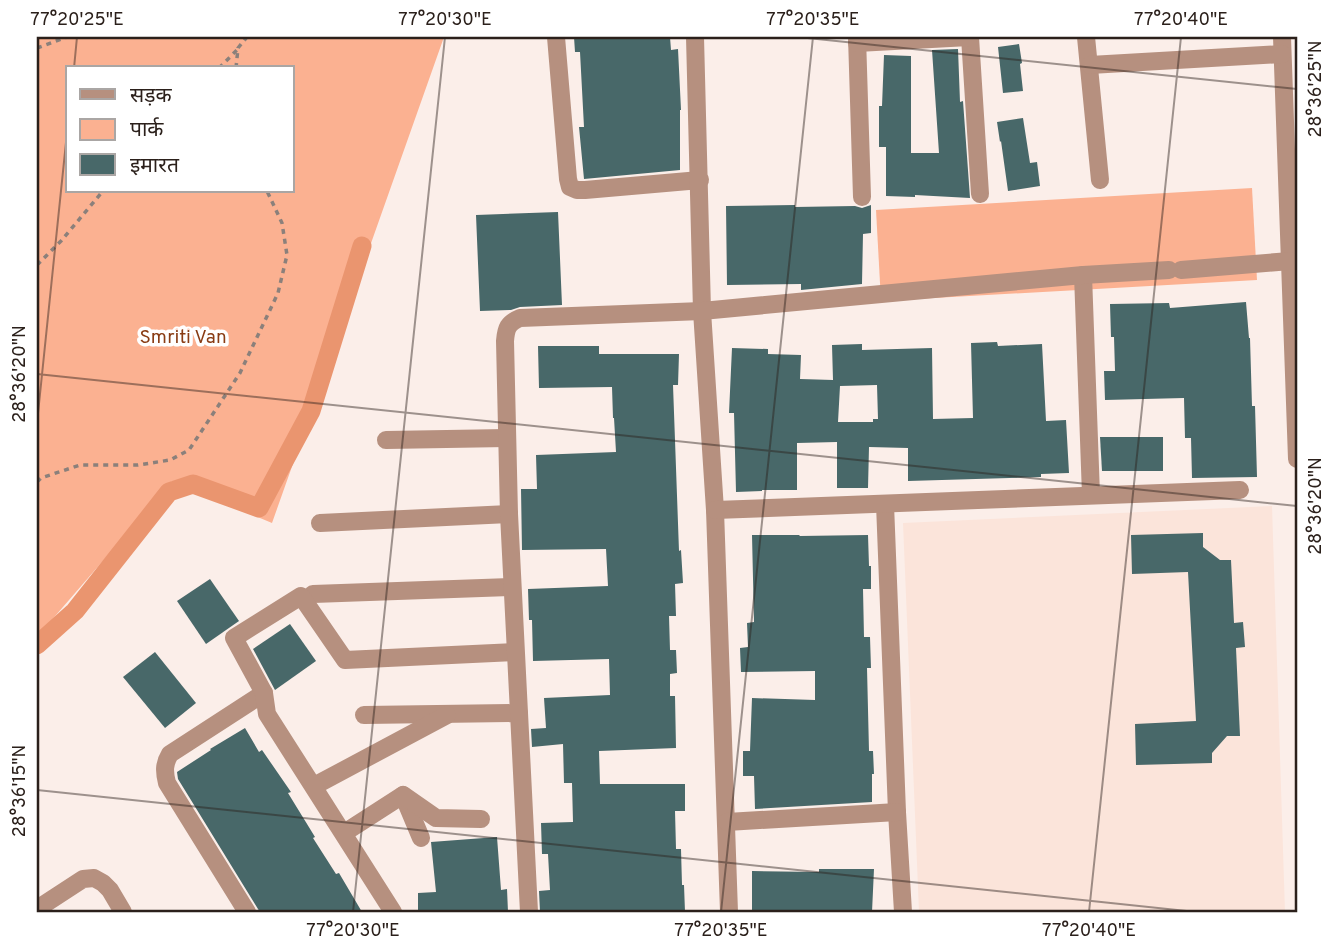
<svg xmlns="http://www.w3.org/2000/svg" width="1334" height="949" viewBox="0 0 1334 949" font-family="Overpass,'Noto Sans Devanagari',sans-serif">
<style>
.built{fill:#fbe4da}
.green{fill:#fbb191;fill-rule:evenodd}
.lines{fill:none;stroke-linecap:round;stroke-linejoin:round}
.canal{stroke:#ea956f;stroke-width:19}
.building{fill:#486869;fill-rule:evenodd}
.path{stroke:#8b807b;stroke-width:3.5;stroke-dasharray:5 5;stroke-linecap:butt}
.minor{stroke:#b6907f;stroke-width:18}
.ticks{fill:none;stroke:#2b201b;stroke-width:2;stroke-opacity:0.45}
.labels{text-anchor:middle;stroke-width:7;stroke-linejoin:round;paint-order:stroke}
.park-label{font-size:19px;fill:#893c14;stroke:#fff}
.neatline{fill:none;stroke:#2b201b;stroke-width:2.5}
.ticks-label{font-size:18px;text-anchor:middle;fill:#2b201b}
</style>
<rect width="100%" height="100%" fill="#fbeee9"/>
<path class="built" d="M 1272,506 L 1285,912 L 919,912 L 903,523 Z"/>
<g class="green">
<path d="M 37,37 L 444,37 L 272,523 L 172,481 L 37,637 ZM 68,68 L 292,68 L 292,191 L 68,191 Z"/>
<path d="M 1252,188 L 1257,280 L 881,301 L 876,210 Z"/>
</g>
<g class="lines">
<path class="canal" d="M 37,645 L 75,611 L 169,492 L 193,484 L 259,508 L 311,411 L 362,246"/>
</g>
<g class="building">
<path d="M 574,37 L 670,37 L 671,50 L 678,49 L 681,110 L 680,110 L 680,170 L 584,179 L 579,127 L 584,127 L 580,52 L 575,52 Z"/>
<path d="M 1019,44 L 1022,63 L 1020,64 L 1023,91 L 1003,93 L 998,47 Z"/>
<path d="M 958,49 L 960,102 L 963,101 L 970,198 L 915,195 L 915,197 L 886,196 L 886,147 L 879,147 L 879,106 L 882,106 L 884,55 L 911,56 L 911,153 L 939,153 L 932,50 Z"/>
<path d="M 1023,118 L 1030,163 L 1037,162 L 1040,186 L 1008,191 L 1001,141 L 1000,142 L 997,122 Z"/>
<path d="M 795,205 L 795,207 L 855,206 L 862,208 L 871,205 L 871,233 L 863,234 L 862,284 L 801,290 L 801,284 L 727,285 L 726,206 Z"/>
<path d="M 558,212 L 562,305 L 520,307 L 511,310 L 480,311 L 476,215 Z"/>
<path d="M 1246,302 L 1249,338 L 1250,338 L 1252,406 L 1255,406 L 1257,477 L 1192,478 L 1191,438 L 1185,438 L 1184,398 L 1105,400 L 1104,371 L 1115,371 L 1114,337 L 1111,337 L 1110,304 L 1169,303 L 1170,308 Z"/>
<path d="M 997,342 L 998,346 L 1042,344 L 1046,421 L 1066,420 L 1069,473 L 1041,474 L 1041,477 L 908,481 L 908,448 L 869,447 L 868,488 L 837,488 L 837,442 L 797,443 L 797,490 L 762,490 L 762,491 L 736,492 L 734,413 L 729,413 L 732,348 L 768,349 L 768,354 L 801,355 L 800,379 L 833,380 L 832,345 L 862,344 L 862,350 L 932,348 L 933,419 L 973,418 L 971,343 ZM 877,385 L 878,419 L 873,419 L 873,422 L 838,422 L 840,386 Z"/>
<path d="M 538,346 L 599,346 L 599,354 L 679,354 L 678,385 L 673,385 L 679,551 L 681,550 L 683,583 L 675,584 L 676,616 L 669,616 L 670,650 L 676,650 L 677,673 L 670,674 L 670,696 L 675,696 L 676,748 L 599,751 L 600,784 L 685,784 L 685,811 L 675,811 L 676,849 L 681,849 L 682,885 L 684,885 L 685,912 L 540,912 L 539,891 L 550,890 L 548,854 L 542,854 L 541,823 L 573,822 L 572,783 L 564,783 L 563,744 L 532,747 L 531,729 L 546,728 L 544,698 L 610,695 L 609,659 L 533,661 L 532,620 L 529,620 L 528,589 L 608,586 L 606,549 L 522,550 L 521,489 L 537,489 L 536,455 L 616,452 L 614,418 L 613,418 L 612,387 L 539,388 Z"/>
<path d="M 1100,437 L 1163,437 L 1163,471 L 1102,471 Z"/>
<path d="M 1203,533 L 1203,547 L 1220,560 L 1231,560 L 1234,623 L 1243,622 L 1245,647 L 1236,648 L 1240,736 L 1227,736 L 1212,753 L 1212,763 L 1136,765 L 1135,724 L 1196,721 L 1188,572 L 1132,574 L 1131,535 Z"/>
<path d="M 752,535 L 799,535 L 800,536 L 868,535 L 869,566 L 871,566 L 871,589 L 863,589 L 864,637 L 870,637 L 871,668 L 867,668 L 869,751 L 873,751 L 874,774 L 872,774 L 872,802 L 755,809 L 754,776 L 743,776 L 743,751 L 750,751 L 752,698 L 815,700 L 815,671 L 741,672 L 740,648 L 748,647 L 747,623 L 754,622 Z"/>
<path d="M 210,579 L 239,621 L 206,644 L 177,601 Z"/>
<path d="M 290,624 L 316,661 L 275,690 L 253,649 Z"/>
<path d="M 155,652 L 196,703 L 165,728 L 123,677 Z"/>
<path d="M 245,728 L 259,752 L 262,750 L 291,792 L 288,793 L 315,837 L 313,838 L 336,874 L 339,873 L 362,912 L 260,912 L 258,909 L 178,779 L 177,772 L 211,750 L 210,749 Z"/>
<path d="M 497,837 L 501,890 L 507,889 L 508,912 L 418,912 L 418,893 L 436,892 L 431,842 Z"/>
<path d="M 819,869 L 874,869 L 872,912 L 752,912 L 752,871 L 819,872 Z"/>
</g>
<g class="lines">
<g class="path">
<path d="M 37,48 L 67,37"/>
<path d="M 219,68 L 237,50"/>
<path d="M 236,68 L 238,48 L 247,37"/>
<path d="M 37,265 L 61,241 L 103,191"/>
<path d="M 37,482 L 41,478 L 80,465 L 138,465 L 170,460 L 189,450 L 240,373 L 278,293 L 287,255 L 282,223 L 267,191"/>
</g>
<g class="minor">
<path d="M 556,37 L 568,179 L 570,187 L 577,190 L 585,190 L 700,180"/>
<path d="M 695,37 L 702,311 L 715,510 L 729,912"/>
<path d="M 857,37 L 862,197"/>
<path d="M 970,37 L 980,194"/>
<path d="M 1086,37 L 1100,180"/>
<path d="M 1282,37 L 1297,459"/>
<path d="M 857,43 L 969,37"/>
<path d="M 1090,65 L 1282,54"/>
<path d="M 1181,270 L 1290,261"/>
<path d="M 1083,275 L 1091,495"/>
<path d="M 386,440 L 507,438"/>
<path d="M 885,504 L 897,812 L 903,912"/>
<path d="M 715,510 L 1240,490"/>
<path d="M 320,523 L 509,514"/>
<path d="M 313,594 L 512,587"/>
<path d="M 364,715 L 519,713"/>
<path d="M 314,786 L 447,715"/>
<path d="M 403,795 L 421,838"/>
<path d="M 727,822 L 897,812"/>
<path d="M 344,833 L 403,795 L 436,818 L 481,819"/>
<path d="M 37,909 L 83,879 L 94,878 L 103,883 L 110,890 L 123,912"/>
<path d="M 247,912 L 167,783 C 164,771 164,764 170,754 L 264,693"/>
<path d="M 393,912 L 267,714 L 264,693 L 234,638 L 301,596 L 345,660 L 515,652"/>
<path d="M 529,912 L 509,514 L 505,341 C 506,328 508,323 520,318 L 702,311 L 1083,275 L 1169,270"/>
</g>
</g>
<path class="ticks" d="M 798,37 L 1297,89M 74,68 L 77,37M 37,374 L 1297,506M 37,423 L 68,123M 37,790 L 1196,912M 353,912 L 445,37M 721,912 L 813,37M 1089,912 L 1181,37"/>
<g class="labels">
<g class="park-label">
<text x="183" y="343">Smriti Van</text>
</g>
</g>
<rect width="1334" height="949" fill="none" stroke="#ffffff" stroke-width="77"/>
<rect x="66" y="66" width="228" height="126" fill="#ffffff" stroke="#aaa6a4" stroke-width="2"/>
<rect x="80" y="89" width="35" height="10" fill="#b6907f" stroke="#aaa6a4" stroke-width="2"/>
<text x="130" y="102" font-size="21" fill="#2b201b">सड़क</text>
<rect x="80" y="119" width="35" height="21" fill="#fbb191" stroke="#aaa6a4" stroke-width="2"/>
<text x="130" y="136" font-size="21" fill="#2b201b">पार्क</text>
<rect x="80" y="154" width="35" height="21" fill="#486869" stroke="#aaa6a4" stroke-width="2"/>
<text x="130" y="172" font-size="21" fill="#2b201b">इमारत</text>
<rect x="38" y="38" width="1258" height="873" class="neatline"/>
<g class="ticks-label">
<text x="77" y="25">77°20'25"E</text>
<text x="445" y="25">77°20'30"E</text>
<text x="813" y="25">77°20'35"E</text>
<text x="1181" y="25">77°20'40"E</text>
<text transform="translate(1315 89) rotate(-90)" y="6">28°36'25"N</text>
<text transform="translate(19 374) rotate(-90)" y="6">28°36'20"N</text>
<text transform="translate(1315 506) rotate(-90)" y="6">28°36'20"N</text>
<text transform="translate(19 791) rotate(-90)" y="6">28°36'15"N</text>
<text x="353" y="936">77°20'30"E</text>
<text x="721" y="936">77°20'35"E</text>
<text x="1089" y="936">77°20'40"E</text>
</g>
</svg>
